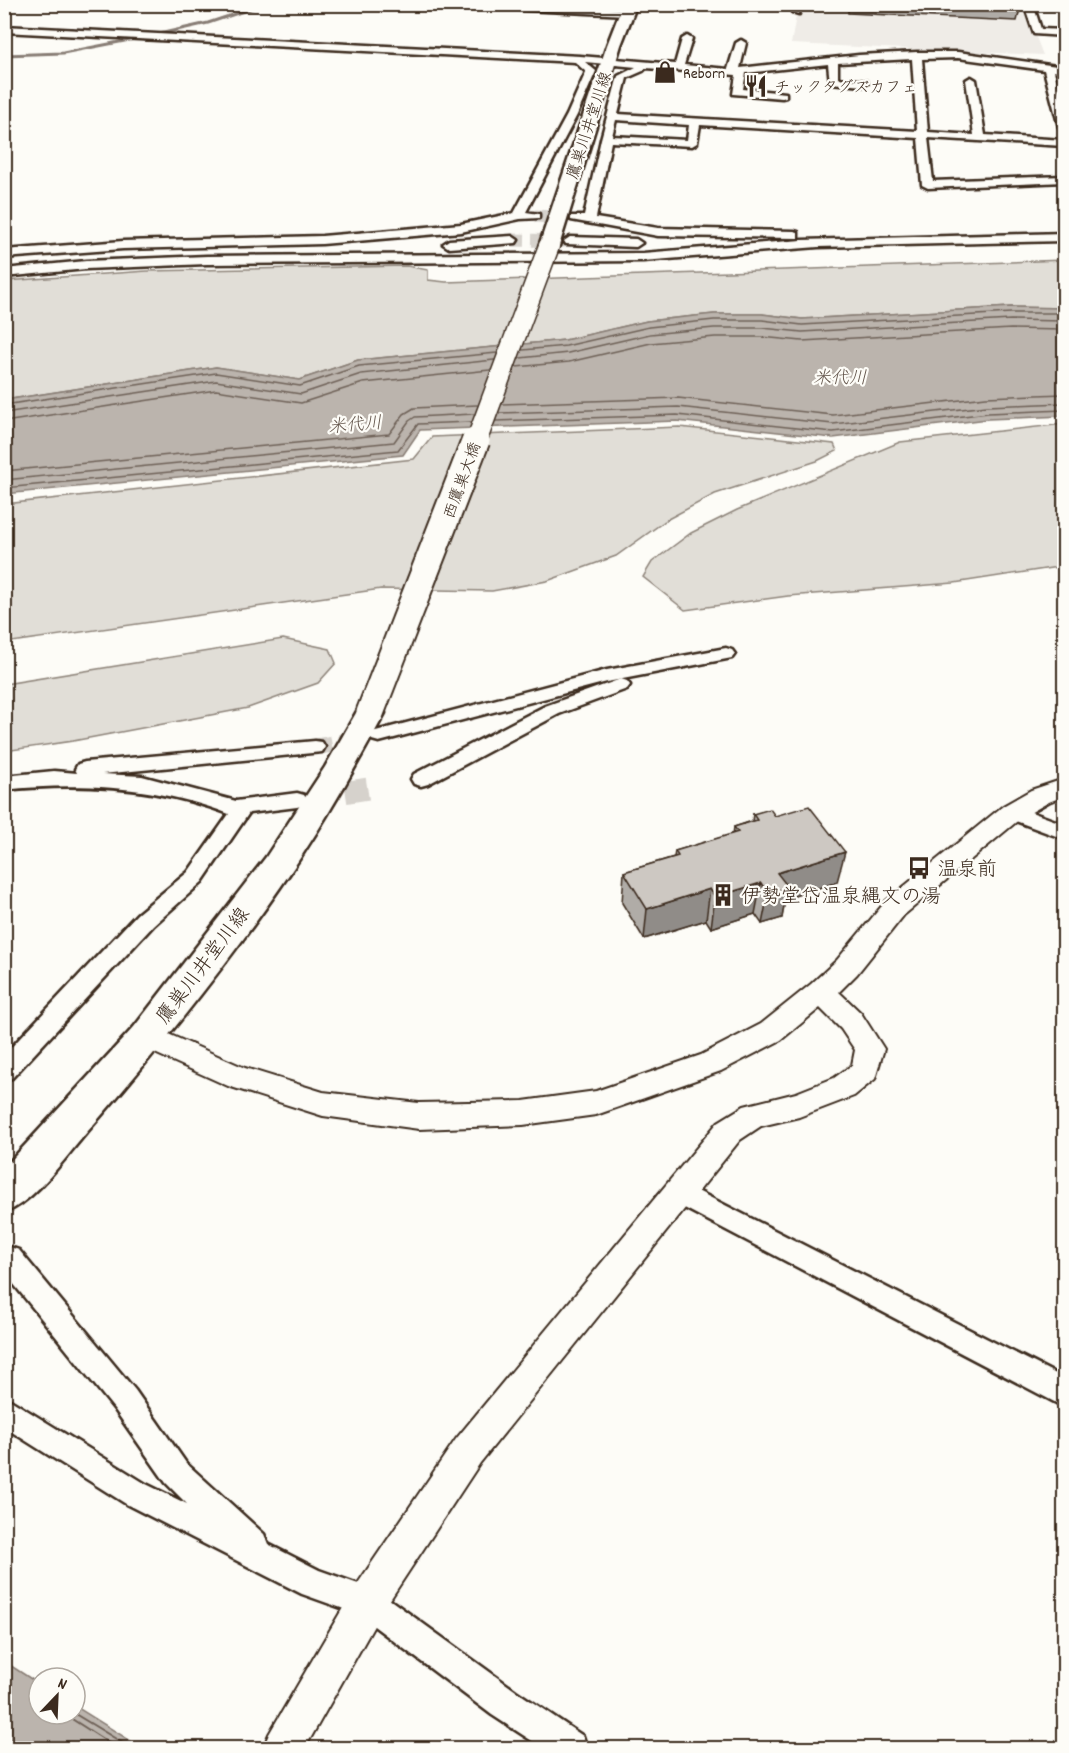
<svg xmlns="http://www.w3.org/2000/svg" width="1069" height="1753" viewBox="0 0 1069 1753" font-family="Dekko,'Klee One',sans-serif">
<style>
.built{fill:#efece7}
.green{fill:#e1ded7;stroke:#8e847a;stroke-width:1.5}
.water{fill:#bbb4ad;stroke:#887d74;stroke-width:1.5}
.lines{fill:none;stroke-linecap:round;stroke-linejoin:round}
.shore-far1{stroke:#6e6157;stroke-width:1.5}
.shore{stroke:#6e6157;stroke-width:2}
.stream{stroke:#887d74;stroke-width:3}
.minor-tunnel-far2{stroke:#d6d2cc;stroke-width:13;stroke-dasharray:13 7;stroke-linecap:butt}
.minor-tunnel-far1{stroke:#d6d2cc;stroke-width:17;stroke-dasharray:17 8;stroke-linecap:butt}
.minor-tunnel{stroke:#d6d2cc;stroke-width:22;stroke-dasharray:22 11;stroke-linecap:butt}
.minor-casing{stroke:#3b2a1e;stroke-width:5}
.tertiary-casing{stroke:#3b2a1e;stroke-width:4}
.primary-casing{stroke:#3b2a1e;stroke-width:5}
.minor{fill:#fdfcf7;fill-rule:evenodd}
.tertiary{fill:#fdfcf7;fill-rule:evenodd}
.primary{fill:#fdfcf7;fill-rule:evenodd}
.primary-bridge-far1-casing{stroke:#3b2a1e;stroke-width:23;stroke-linecap:butt}
.primary-bridge-casing{stroke:#3b2a1e;stroke-width:31;stroke-linecap:butt}
.primary-bridge-far1{stroke:#fdfcf7;stroke-width:20}
.primary-bridge{stroke:#fdfcf7;stroke-width:27}
.wall{fill:#b0aca7;stroke:#3b2a1e;stroke-width:1.5}
.shaded-wall{fill:#908c88;stroke:#3b2a1e;stroke-width:1.5}
.building{fill:#cdc8c2;stroke:#3b2a1e;stroke-width:1.5}
.labels{text-anchor:middle;stroke-width:4.5;stroke-linejoin:round;paint-order:stroke}
.far-poi-label{font-size:16px;fill:#3b2a1e;stroke:#fdfcf7;text-anchor:start}
.far-street-label{font-size:16px;fill:#3b2a1e;stroke:#fdfcf7}
.far-water-label{font-size:18px;font-style:italic;fill:#615349;stroke:#fdfcf7}
.poi-label{font-size:20px;fill:#3b2a1e;stroke:#fdfcf7;text-anchor:start}
.street-label{font-size:20px;fill:#3b2a1e;stroke:#fdfcf7}
</style>
<rect width="100%" height="100%" fill="#fdfcf7"/>
<filter id="ink" filterUnits="userSpaceOnUse"><feTurbulence type="fractalNoise" baseFrequency=".0167" numOctaves="2"/><feDisplacementMap in="SourceGraphic" scale="12" xChannelSelector="R" yChannelSelector="G"/><feConvolveMatrix kernelMatrix="1 2 1 2 8 2 1 2 1" color-interpolation-filters="sRGB"/></filter>
<g filter="url(#ink)">
<path class="built" d="M 1023,4 L 1043,55 L 791,44 L 798,5 Z"/>
<g class="green">
<path d="M 1064,260 L 1064,308 L 1011,307 L 802,319 L 762,314 L 714,314 L 647,321 L 565,340 L 358,360 L 299,380 L 216,367 L 5,400 L 5,281 L 147,271 L 407,266 L 428,270 L 428,280 L 446,282 Z"/>
<path d="M 1064,424 L 1064,566 L 954,583 L 788,596 L 685,610 L 643,577 L 652,562 L 691,533 L 737,510 L 900,442 Z"/>
<path d="M 679,427 L 834,444 L 837,451 L 817,461 L 715,494 L 668,519 L 616,556 L 547,581 L 492,591 L 381,589 L 5,643 L 5,504 L 414,459 L 432,437 Z"/>
<path d="M 283,639 L 330,649 L 336,663 L 318,683 L 248,708 L 73,741 L 5,751 L 5,684 Z"/>
</g>
<g class="water">
<path d="M 1011,307 L 1064,308 L 1064,416 L 988,419 L 833,438 L 677,421 L 420,430 L 403,455 L 5,494 L 5,400 L 216,367 L 299,380 L 358,360 L 565,340 L 647,321 L 714,314 L 762,314 L 802,319 Z"/>
<path d="M 5,1662 L 39,1684 L 39,1714 L 75,1714 L 75,1706 L 142,1748 L 5,1748 Z"/>
</g>
<g class="lines">
<g class="shore-far1">
<path d="M 523,350 L 566,346 L 649,327 L 714,320 L 762,320 L 802,325 L 1011,313 L 1064,313"/>
<path d="M 520,358 L 568,353 L 650,334 L 714,328 L 762,328 L 802,332 L 1011,320 L 1064,321"/>
<path d="M 516,367 L 569,362 L 651,343 L 715,337 L 761,337 L 802,341 L 1011,329 L 1064,330"/>
<path d="M 502,404 L 678,398 L 833,415 L 986,397 L 1064,394"/>
<path d="M 4,405 L 216,373 L 300,386 L 359,366 L 497,353"/>
<path d="M 4,413 L 216,381 L 301,394 L 361,374 L 494,360"/>
<path d="M 499,413 L 678,407 L 833,424 L 987,406 L 1064,403"/>
<path d="M 496,421 L 677,415 L 833,432 L 988,413 L 1064,410"/>
<path d="M 4,422 L 216,390 L 301,403 L 363,383 L 490,370"/>
<path d="M 4,471 L 389,434 L 404,414 L 414,408 L 477,405"/>
<path d="M 4,480 L 394,442 L 409,421 L 415,417 L 474,414"/>
<path d="M 4,488 L 398,450 L 418,424 L 471,422"/>
</g>
<g class="shore">
<path d="M 64,1714 L 117,1748"/>
<path d="M 75,1714 L 131,1748"/>
</g>
<g class="stream">
<path d="M 150,36 L 208,23 L 265,4"/>
<path d="M 4,55 L 63,53 L 140,38"/>
</g>
<g class="minor-tunnel-far2">
<path d="M 535,216 L 575,218"/>
<path d="M 512,240 L 570,241"/>
</g>
<path class="minor-tunnel-far1" d="M 315,747 L 366,738"/>
<path class="minor-tunnel" d="M 313,797 L 372,788"/>
<g class="minor-casing">
<g id="minor">
<path d="M 462,4 L 529,4 L 627,9 L 631,12 L 627,15 L 466,7 Z"/>
<path d="M 793,4 L 802,4 L 799,14 L 792,12 Z"/>
<path d="M 1024,4 L 1033,4 L 1041,29 L 1064,30 L 1064,36 L 1034,34 Z"/>
<path d="M 4,26 L 580,56 L 675,64 L 682,39 L 687,36 L 692,39 L 684,65 L 728,69 L 736,43 L 741,40 L 746,43 L 740,68 L 859,55 L 917,52 L 958,52 L 1064,67 L 1064,73 L 1054,71 L 1064,110 L 1064,130 L 1059,127 L 1044,70 L 958,58 L 922,59 L 928,132 L 974,135 L 966,80 L 971,77 L 976,80 L 985,135 L 1064,140 L 1064,146 L 928,138 L 933,181 L 1064,176 L 1064,182 L 928,188 L 922,185 L 918,138 L 700,125 L 697,143 L 692,146 L 611,142 L 596,218 L 658,228 L 794,231 L 798,232 L 798,238 L 658,236 L 571,220 L 571,216 L 584,216 L 601,139 L 618,76 L 636,67 L 585,62 L 596,71 L 577,115 L 526,212 L 539,214 L 539,218 L 520,219 L 461,232 L 322,244 L 123,249 L 4,258 L 4,250 L 123,241 L 322,236 L 461,224 L 514,213 L 567,115 L 586,72 L 575,62 L 4,32 ZM 912,59 L 917,131 L 618,114 L 627,78 L 643,71 L 646,68 L 736,75 L 733,94 L 782,98 L 786,97 L 786,93 L 743,89 L 746,73 L 828,64 L 830,83 L 863,86 L 868,83 L 866,81 L 838,78 L 838,63 ZM 616,120 L 689,125 L 687,140 L 612,136 Z"/>
<path d="M 1064,233 L 1064,241 L 818,247 L 643,261 L 207,264 L 86,269 L 4,277 L 4,269 L 86,261 L 207,256 L 643,253 L 802,240 Z"/>
<path d="M 512,236 L 518,240 L 516,243 L 449,248 L 443,244 L 449,240 Z"/>
<path d="M 570,237 L 636,239 L 642,243 L 636,247 L 566,244 L 564,241 Z"/>
<path d="M 726,648 L 732,650 L 735,654 L 732,658 L 607,682 L 379,742 L 372,740 L 369,736 L 372,732 L 607,670 Z"/>
<path d="M 621,679 L 627,681 L 630,685 L 627,689 L 559,714 L 428,784 L 421,786 L 414,784 L 411,779 L 414,774 L 545,706 Z"/>
<path d="M 315,741 L 322,742 L 325,747 L 322,752 L 102,774 L 142,776 L 236,801 L 297,793 L 304,795 L 307,800 L 304,805 L 297,807 L 249,813 L 202,882 L 153,926 L 12,1078 L 4,1081 L 4,1055 L 137,914 L 188,872 L 229,814 C 157,786 80,782 4,790 L 4,776 L 54,771 L 77,773 L 75,769 L 78,764 L 85,762 Z"/>
<path d="M 1012,805 L 1064,824 L 1064,839 L 1005,817 L 1002,812 L 1005,807 Z"/>
<path d="M 680,1182 L 1064,1378 L 1064,1407 L 671,1201 L 667,1193 L 671,1185 Z"/>
<path d="M 10,1247 L 19,1250 L 135,1390 L 186,1463 L 264,1534 L 268,1544 L 319,1570 L 378,1591 L 516,1691 L 583,1736 L 587,1748 L 543,1748 L 492,1715 L 358,1614 L 302,1594 L 126,1504 L 4,1427 L 4,1396 L 146,1484 L 187,1504 L 166,1483 L 115,1410 L 4,1272 L 4,1249 Z"/>
</g>
</g>
<g class="tertiary-casing">
<path id="tertiary" d="M 1064,779 L 1064,796 L 1049,802 L 1021,818 L 904,915 L 857,974 L 839,992 L 861,1013 L 884,1049 L 875,1079 L 854,1096 L 799,1117 L 761,1126 L 740,1140 L 480,1463 L 380,1615 L 305,1748 L 263,1748 L 269,1734 L 354,1589 L 456,1439 L 718,1122 L 744,1106 L 796,1093 L 834,1078 L 852,1065 L 855,1050 L 841,1029 L 820,1008 L 781,1040 L 721,1071 L 596,1115 L 523,1125 L 419,1129 L 323,1116 L 228,1086 L 137,1045 L 133,1037 L 137,1029 L 147,1026 L 157,1029 L 245,1068 L 323,1092 L 419,1103 L 523,1101 L 596,1091 L 701,1055 L 761,1024 L 811,984 L 837,960 L 886,901 L 1003,806 L 1031,790 Z"/>
</g>
<g class="primary-casing">
<g id="primary">
<path d="M 623,4 L 637,4 L 621,45 L 559,246 L 556,250 L 542,250 L 539,246 L 607,45 Z"/>
<path d="M 370,703 L 380,706 L 385,713 C 355,768 325,822 290,873 C 229,963 159,1049 88,1131 C 66,1156 36,1201 4,1213 L 4,1168 L 134,1027 L 266,857 L 325,767 L 360,706 Z"/>
</g>
</g>
<use href="#minor" class="minor"/>
<use href="#tertiary" class="tertiary"/>
<use href="#primary" class="primary"/>
<g class="primary-bridge-far1-casing">
<path id="primary-bridge-far1" d="M 476,442 L 549,246"/>
</g>
<g class="primary-bridge-casing">
<path id="primary-bridge" d="M 370,713 L 476,440"/>
</g>
<use href="#primary-bridge-far1" class="primary-bridge-far1"/>
<use href="#primary-bridge" class="primary-bridge"/>
</g>
<g class="wall">
<path d="M 834,4 L 1019,4 L 1020,9 L 1017,21 L 848,13 L 848,9 L 834,8 Z"/>
<path d="M 753,814 L 775,816 L 837,882 L 785,899 L 782,918 L 762,924 L 755,914 L 711,928 L 706,920 L 644,939 L 622,903 L 624,872 L 674,857 L 675,851 L 733,834 L 734,827 L 752,821 Z"/>
</g>
<g class="shaded-wall">
<path d="M 845,852 L 837,882 L 785,899 L 782,918 L 762,924 L 768,894 L 777,873 Z"/>
<path d="M 761,883 L 755,914 L 711,928 L 715,897 Z"/>
<path d="M 710,889 L 706,920 L 644,939 L 647,909 Z"/>
</g>
<g class="building">
<path d="M 914,4 L 1019,4 L 1020,9 L 932,5 Z"/>
<path d="M 809,806 L 845,852 L 777,873 L 788,887 L 768,894 L 761,883 L 715,897 L 710,889 L 647,909 L 624,872 L 678,856 L 675,851 L 738,832 L 734,827 L 757,820 L 753,814 L 770,809 L 775,816 Z"/>
</g>
</g>
<defs>
<g id="shop-bare" transform="scale(1.8)"><path d="M-5-2.5h2.3a2.7 3.5 0 0 1 5.4 0H5L5.5 6h-11ZM-1.5-2.5h3a1.5 2.3 0 0 0-3 0Z" fill="#3b2a1e" stroke="#fdfcf7" stroke-width="2.5" paint-order="stroke"/></g>
<g id="restaurant-bare" transform="scale(1.8)"><path d="M-5-6h1v4h1v-4h1v4h1v-4h1v5L-1.5 .5V6h-2V.5L-5-1ZM5-6V6H3V1.5H1.5Q1.5-4 5-6Z" fill="#3b2a1e" stroke="#fdfcf7" stroke-width="2.5" paint-order="stroke"/></g>
<g id="bus-bare" transform="scale(1.8)"><path d="M-5-6H5V4H4V6H2V4H-2V6H-4V4H-5ZM-3.5-4V0h7V-4ZM-3.5 1.2v1.5H-2V1.2ZM2 1.2v1.5H3.5V1.2Z" fill="#3b2a1e" stroke="#fdfcf7" stroke-width="2.5" paint-order="stroke"/></g>
<g id="building-bare" transform="scale(1.8)"><path d="M-4-6H4V6H1V3H-1V6H-4ZM-2.5-4.3h1.7v1.8h-1.7ZM.8-4.3h1.7v1.8H.8ZM-2.5-1h1.7V.8h-1.7ZM.8-1h1.7V.8H.8Z" fill="#3b2a1e" stroke="#fdfcf7" stroke-width="2.5" paint-order="stroke"/></g>
</defs>
<g fill-rule="evenodd">
<use href="#shop-bare" x="665" y="72"/>
<use href="#restaurant-bare" x="756" y="86"/>
<use href="#bus-bare" x="919" y="868"/>
<use href="#building-bare" x="723" y="895"/>
</g>
<g class="labels">
<g class="far-poi-label">
<text x="683" y="78">Reborn</text>
<text x="774" y="92">チックタグズカフェ</text>
</g>
<g class="far-street-label">
<text transform="translate(588 125) rotate(-72)" y="6">鷹巣川井堂川線</text>
<text transform="translate(461 480) rotate(-70)" y="6">西鷹巣大橋</text>
</g>
<g class="far-water-label">
<text x="840" y="383">米代川</text>
<text transform="translate(355 424) rotate(-5)" y="6">米代川</text>
</g>
<g class="poi-label">
<text x="937" y="875">温泉前</text>
<text x="741" y="902">伊勢堂岱温泉縄文の湯</text>
</g>
<g class="street-label">
<text transform="translate(202 965) rotate(-53)" y="7">鷹巣川井堂川線</text>
</g>
</g>
<rect width="1069" height="1753" fill="none" stroke="#fdfcf7" stroke-width="24"/>
<rect x="12" y="12" width="1045" height="1729" fill="none" stroke="#3b2a1e" stroke-width="2" filter="url(#ink)"/>
<g transform="translate(57 1696) rotate(23)"><circle r="28" fill="#fdfcf7" stroke="#afa8a0" stroke-width="1.5"/>
<path d="M0-4.5L10 22L0 15L-10 22Z" fill="#3b2a1e"/>
<text y="-9" font-size="16" font-weight="bold" text-anchor="middle" fill="#3b2a1e">N</text>
</g>
</svg>
